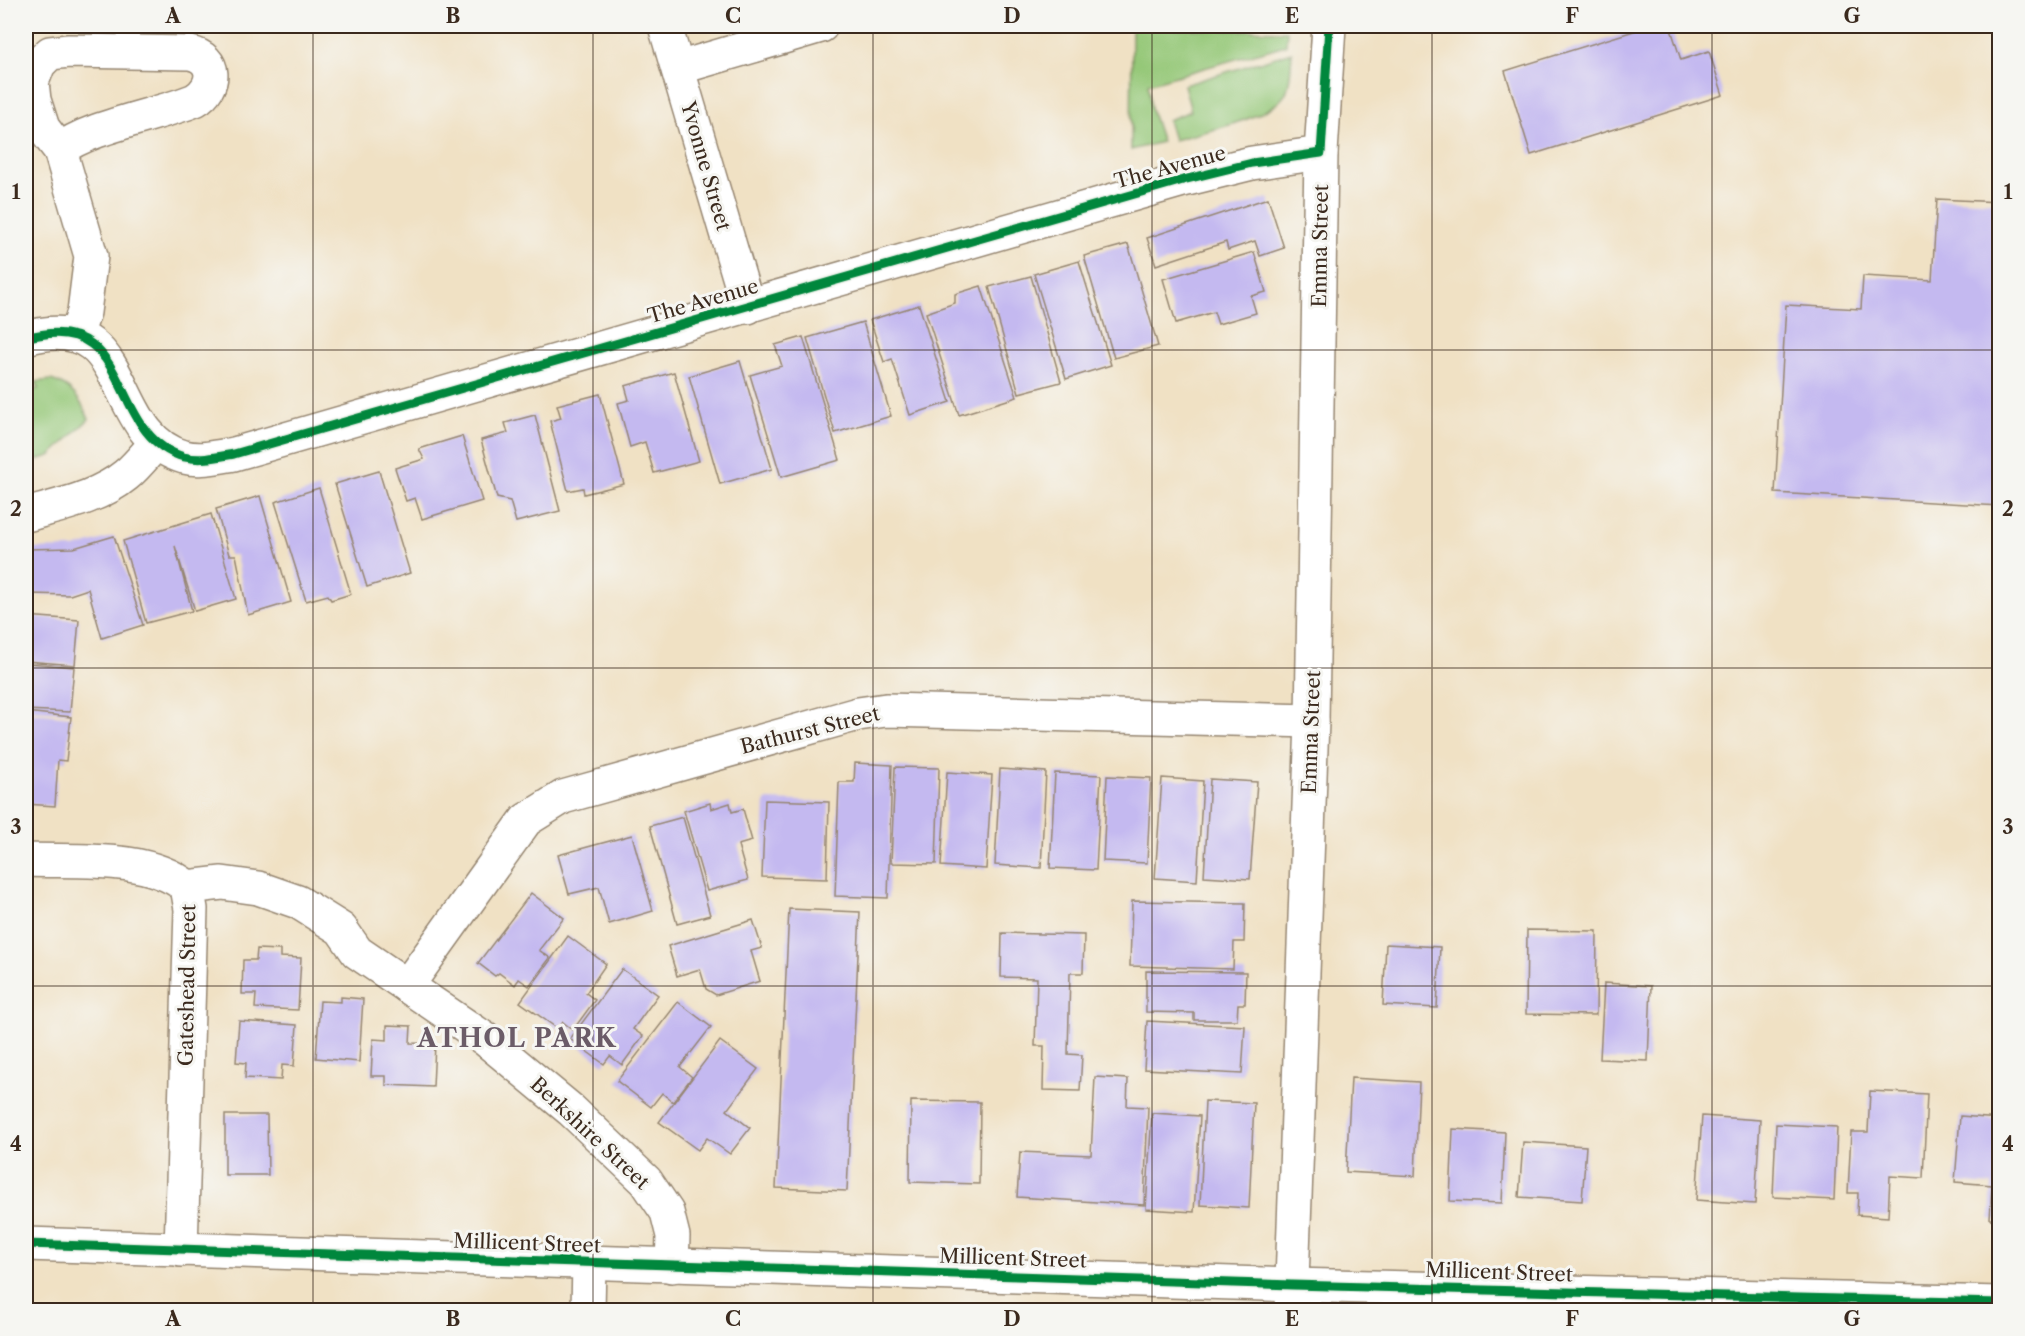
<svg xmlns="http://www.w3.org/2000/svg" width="2025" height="1336" viewBox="0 0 2025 1336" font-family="'Libre Caslon Text',serif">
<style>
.green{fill:#95c878;stroke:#68794b;stroke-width:1.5}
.building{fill:#c4b9f0}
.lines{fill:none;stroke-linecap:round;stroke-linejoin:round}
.street-casing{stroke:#968671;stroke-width:36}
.street{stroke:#fff;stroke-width:33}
.cycleway-casing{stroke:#f6f6f2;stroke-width:13}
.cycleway{stroke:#00873e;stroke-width:9}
.grid{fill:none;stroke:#3b2a1e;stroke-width:1.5;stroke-opacity:0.55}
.labels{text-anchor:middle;stroke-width:6;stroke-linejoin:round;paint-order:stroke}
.street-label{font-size:20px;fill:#3b2a1e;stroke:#f6f6f2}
.district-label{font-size:26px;font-weight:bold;letter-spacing:1.5px;fill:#6b5c68;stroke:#f6f6f2}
.neatline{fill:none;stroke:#3b2a1e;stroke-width:2}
.grid-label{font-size:20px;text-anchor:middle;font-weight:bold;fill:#3b2a1e}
</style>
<rect width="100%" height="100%" fill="#f6f6f2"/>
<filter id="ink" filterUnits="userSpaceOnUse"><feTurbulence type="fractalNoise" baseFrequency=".0167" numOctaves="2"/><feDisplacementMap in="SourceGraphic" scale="12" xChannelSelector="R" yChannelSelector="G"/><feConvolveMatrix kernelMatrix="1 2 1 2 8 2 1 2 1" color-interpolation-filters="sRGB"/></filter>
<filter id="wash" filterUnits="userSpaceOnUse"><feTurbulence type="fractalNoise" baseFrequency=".008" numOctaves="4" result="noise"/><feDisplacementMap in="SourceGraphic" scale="24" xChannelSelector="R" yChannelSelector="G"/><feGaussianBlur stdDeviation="1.35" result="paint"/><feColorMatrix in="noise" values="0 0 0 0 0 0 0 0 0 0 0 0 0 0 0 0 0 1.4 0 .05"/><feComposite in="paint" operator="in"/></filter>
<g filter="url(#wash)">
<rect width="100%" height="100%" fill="#f0e1c4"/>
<g class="green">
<path d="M 1132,28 L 1287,31 L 1286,45 L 1148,84 L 1151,109 L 1162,142 L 1131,150 Z"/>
<path d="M 1292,52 C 1291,64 1291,78 1287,90 C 1278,118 1201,132 1174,140 L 1168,120 L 1191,111 L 1184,85 Z"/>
<path d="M 51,380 C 72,386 80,399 89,419 L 50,456 L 26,463 L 26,392 L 38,389 L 36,382 Z"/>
</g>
<g id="blocks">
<g class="building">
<path d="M 1650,26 L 1670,26 L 1681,60 L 1709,51 L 1723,95 L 1531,155 L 1505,71 Z"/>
<path d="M 1268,198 L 1284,248 L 1260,256 L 1255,241 L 1228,250 L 1226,242 L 1156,265 L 1147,238 Z"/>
<path d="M 1937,199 L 2000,202 L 2000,506 L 1775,493 L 1786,305 L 1861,309 L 1863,276 L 1932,280 Z"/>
<path d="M 1128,244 L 1158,346 L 1114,358 L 1084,256 Z"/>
<path d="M 1254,252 L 1266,292 L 1251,296 L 1256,313 L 1218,324 L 1214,312 L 1176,323 L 1163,279 Z"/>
<path d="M 1079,261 L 1111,365 L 1066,379 L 1034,274 Z"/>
<path d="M 1031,276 L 1061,382 L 1019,393 L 989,287 Z"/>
<path d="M 981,286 L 1017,397 L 959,415 L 926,313 L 955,303 L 955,294 Z"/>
<path d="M 919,305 L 950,402 L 910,415 L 892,359 L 884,362 L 870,320 Z"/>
<path d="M 863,322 L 891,416 L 835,433 L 807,338 Z"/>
<path d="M 803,337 L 840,460 L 781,477 L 750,375 L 782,366 L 775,345 Z"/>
<path d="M 740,361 L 772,469 L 720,484 L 689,376 Z"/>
<path d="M 674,372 L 699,461 L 654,473 L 645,442 L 630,447 L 618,403 L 629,400 L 625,386 Z"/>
<path d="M 600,394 L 624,484 L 584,494 L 583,488 L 568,491 L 550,421 L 561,418 L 557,405 Z"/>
<path d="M 535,415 L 560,511 L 516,522 L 510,501 L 497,498 L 481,440 L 508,433 L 505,423 Z"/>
<path d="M 462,436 L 482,501 L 422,519 L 415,498 L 406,501 L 395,468 L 424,459 L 419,449 Z"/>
<path d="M 379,471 L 410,573 L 367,587 L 335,484 Z"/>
<path d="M 319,488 L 351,594 L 331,600 L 328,595 L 306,601 L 275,502 Z"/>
<path d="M 260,496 L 291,602 L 248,615 L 236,555 L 229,555 L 216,509 Z"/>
<path d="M 211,514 L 236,599 L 195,611 L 175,546 L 192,611 L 146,623 L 123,541 Z"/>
<path d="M 114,536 L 143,625 L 102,638 L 88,589 L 70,595 L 31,594 L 26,611 L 26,549 L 74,548 Z"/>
<path d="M 26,616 L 79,620 L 75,665 L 26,661 Z"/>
<path d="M 26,663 L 74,667 L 70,712 L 26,710 Z"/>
<path d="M 26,712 L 71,717 L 66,761 L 58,760 L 55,806 L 26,804 Z"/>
<path d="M 855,763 L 892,765 L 888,898 L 835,896 L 839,782 L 854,782 Z"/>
<path d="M 895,767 L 939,768 L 936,864 L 891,863 Z"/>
<path d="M 1000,769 L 1046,772 L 1041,868 L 995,865 Z"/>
<path d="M 947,772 L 992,775 L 986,869 L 941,866 Z"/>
<path d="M 1055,773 L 1101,775 L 1096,870 L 1050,868 Z"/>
<path d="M 1107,776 L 1151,778 L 1147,863 L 1103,861 Z"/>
<path d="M 1162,778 L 1203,781 L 1197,881 L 1155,878 Z"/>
<path d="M 1210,779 L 1257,782 L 1250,879 L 1204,876 Z"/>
<path d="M 765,800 L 829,802 L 827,879 L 762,877 Z"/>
<path d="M 710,803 L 711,809 L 730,803 L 732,812 L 743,809 L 752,841 L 738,845 L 748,880 L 707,891 L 684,811 Z"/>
<path d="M 683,817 L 710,915 L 677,924 L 650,826 Z"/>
<path d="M 632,835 L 653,911 L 609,924 L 599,887 L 569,894 L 558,855 Z"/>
<path d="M 531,893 L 564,918 L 539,950 L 550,958 L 529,986 L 519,979 L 515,985 L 499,973 L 495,976 L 478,963 Z"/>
<path d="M 1132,901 L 1245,903 L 1244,942 L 1234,942 L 1233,969 L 1130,966 Z"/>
<path d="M 789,909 L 860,912 L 847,1191 L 776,1188 Z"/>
<path d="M 753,920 L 762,948 L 751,951 L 760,981 L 716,995 L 706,989 L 700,969 L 677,976 L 668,946 Z"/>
<path d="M 1527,930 L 1597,931 L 1596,1015 L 1526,1014 Z"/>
<path d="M 1002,933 L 1084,935 L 1083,973 L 1070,973 L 1068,1054 L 1082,1055 L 1080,1091 L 1043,1090 L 1044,1046 L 1035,1046 L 1037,978 L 1001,977 Z"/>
<path d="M 568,936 L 606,964 L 586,993 L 595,1000 L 573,1030 L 563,1022 L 558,1029 L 520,1002 Z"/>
<path d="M 1386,944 L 1440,947 L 1437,1008 L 1383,1005 Z"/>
<path d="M 257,949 L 280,950 L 280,957 L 301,958 L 298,1010 L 255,1008 L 256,994 L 242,994 L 243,960 L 256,960 Z"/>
<path d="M 622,969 L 658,995 L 633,1029 L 643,1036 L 622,1065 L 610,1056 L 604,1064 L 570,1039 Z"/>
<path d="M 1146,971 L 1246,972 L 1245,1004 L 1238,1004 L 1237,1020 L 1194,1020 L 1194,1013 L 1146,1012 Z"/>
<path d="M 1604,983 L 1651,986 L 1648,1061 L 1600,1059 Z"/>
<path d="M 341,997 L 363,999 L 359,1062 L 316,1058 L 320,1001 L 341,1002 Z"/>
<path d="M 678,1002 L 711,1027 L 680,1067 L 692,1077 L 673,1102 L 662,1093 L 651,1107 L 617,1081 Z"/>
<path d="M 239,1021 L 297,1025 L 294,1066 L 282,1065 L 281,1080 L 245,1078 L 246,1063 L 236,1062 Z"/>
<path d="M 1147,1021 L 1245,1026 L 1242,1074 L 1144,1069 Z"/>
<path d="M 387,1025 L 411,1026 L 410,1043 L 435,1044 L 433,1087 L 386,1085 L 386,1076 L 371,1076 L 373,1039 L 387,1040 Z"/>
<path d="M 720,1041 L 758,1069 L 727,1110 L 750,1128 L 730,1154 L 707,1138 L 698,1150 L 659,1122 Z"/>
<path d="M 1095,1077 L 1128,1079 L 1127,1106 L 1148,1107 L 1144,1205 L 1017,1197 L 1020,1152 L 1091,1155 Z"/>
<path d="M 1351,1078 L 1419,1082 L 1415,1176 L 1346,1172 Z"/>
<path d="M 1870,1091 L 1927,1094 L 1923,1178 L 1890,1176 L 1888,1217 L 1857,1215 L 1858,1193 L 1848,1193 L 1851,1132 L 1868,1132 Z"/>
<path d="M 911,1101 L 980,1102 L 979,1184 L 910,1182 Z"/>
<path d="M 1205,1101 L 1254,1103 L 1249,1208 L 1200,1205 Z"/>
<path d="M 1152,1113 L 1200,1116 L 1194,1212 L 1146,1209 Z"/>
<path d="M 225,1115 L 267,1115 L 268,1175 L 225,1175 Z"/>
<path d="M 1702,1116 L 1760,1120 L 1755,1204 L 1696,1200 Z"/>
<path d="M 1960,1116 L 2000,1119 L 2000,1220 L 1990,1219 L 1992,1185 L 1955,1182 Z"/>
<path d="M 1776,1124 L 1837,1127 L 1834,1200 L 1773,1197 Z"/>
<path d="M 1453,1129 L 1505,1132 L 1502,1203 L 1450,1201 Z"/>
<path d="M 1523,1142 L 1586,1146 L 1582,1201 L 1519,1197 Z"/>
</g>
</g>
</g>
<g filter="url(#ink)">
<use href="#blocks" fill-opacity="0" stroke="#968671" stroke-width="1.5"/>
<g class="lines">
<g class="street-casing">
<g id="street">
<path d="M 665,26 L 748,307"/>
<path d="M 678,68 L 821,26"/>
<path d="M 60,150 C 87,127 159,115 195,100 C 217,87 217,58 190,53 L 69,51 L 50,53 L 39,64 L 32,82 L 34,100 L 43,128 L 60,150 L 91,256 L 84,312 L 76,336"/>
<path d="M 26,338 C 136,307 105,435 184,457 C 200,461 217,457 234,454 L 1183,180 L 1252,163 L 1321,153 L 1329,26"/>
<path d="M 26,515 C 60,505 98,498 126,475 C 137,466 146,454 156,443"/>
<path d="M 26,860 C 75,862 147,854 187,887 L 191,909 L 181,1250"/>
<path d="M 187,887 L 222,883 L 258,888 L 298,902 L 341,929 L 357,952 L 485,1039 L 571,1110 L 646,1181 L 667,1212 L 673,1236 L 672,1266"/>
<path d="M 407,986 L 526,820 L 563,797 L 858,714 L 886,710 L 1312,721"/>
<path d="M 26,1244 L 1292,1285 L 2000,1303"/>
<path d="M 588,1310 L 589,1263"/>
<path d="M 1291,1310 L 1312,721 L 1321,153"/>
</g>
</g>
<use href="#street" class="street"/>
<g class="cycleway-casing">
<g id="cycleway">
<path d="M 26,338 C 136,307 105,435 184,457 C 200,461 217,457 234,454 L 1183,180 L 1252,163 L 1321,153 L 1329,26"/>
<path d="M 26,1244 L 1292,1285 L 2000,1303"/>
</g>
</g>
<use href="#cycleway" class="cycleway"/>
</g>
</g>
<path class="grid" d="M 313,26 L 313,1310M 593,26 L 593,1310M 873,26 L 873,1310M 1152,26 L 1152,1310M 1432,26 L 1432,1310M 1712,26 L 1712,1310M 26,350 L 2000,350M 26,668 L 2000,668M 26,986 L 2000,986"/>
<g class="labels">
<g class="street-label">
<text transform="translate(706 166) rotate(74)" y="7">Yvonne Street</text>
<text transform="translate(1170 167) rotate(-15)" y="7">The Avenue</text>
<text transform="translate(1320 246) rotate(-89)" y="7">Emma Street</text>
<text transform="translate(703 301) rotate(-16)" y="7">The Avenue</text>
<text transform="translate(810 730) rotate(-14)" y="7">Bathurst Street</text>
<text transform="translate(1311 732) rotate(-88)" y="7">Emma Street</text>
<text transform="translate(187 985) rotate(-89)" y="7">Gateshead Street</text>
<text transform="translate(590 1133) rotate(43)" y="7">Berkshire Street</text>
<text transform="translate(527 1243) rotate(2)" y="7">Millicent Street</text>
<text transform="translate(1013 1258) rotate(2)" y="7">Millicent Street</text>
<text transform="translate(1499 1272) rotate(2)" y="7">Millicent Street</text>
</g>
<g class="district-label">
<text x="517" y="1047">ATHOL PARK</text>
</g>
</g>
<rect width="2025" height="1336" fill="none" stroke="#f6f6f2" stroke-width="66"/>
<rect x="33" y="33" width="1959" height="1270" class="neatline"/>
<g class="grid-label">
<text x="173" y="23">A</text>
<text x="453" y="23">B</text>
<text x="733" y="23">C</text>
<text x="1012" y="23">D</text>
<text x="1292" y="23">E</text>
<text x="1572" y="23">F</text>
<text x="1852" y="23">G</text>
<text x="16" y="199">1</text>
<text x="2008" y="199">1</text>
<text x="16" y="516">2</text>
<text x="2008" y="516">2</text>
<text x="16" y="834">3</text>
<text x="2008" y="834">3</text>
<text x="16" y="1151">4</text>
<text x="2008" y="1151">4</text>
<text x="173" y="1326">A</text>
<text x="453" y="1326">B</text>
<text x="733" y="1326">C</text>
<text x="1012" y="1326">D</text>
<text x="1292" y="1326">E</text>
<text x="1572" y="1326">F</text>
<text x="1852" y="1326">G</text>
</g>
</svg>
